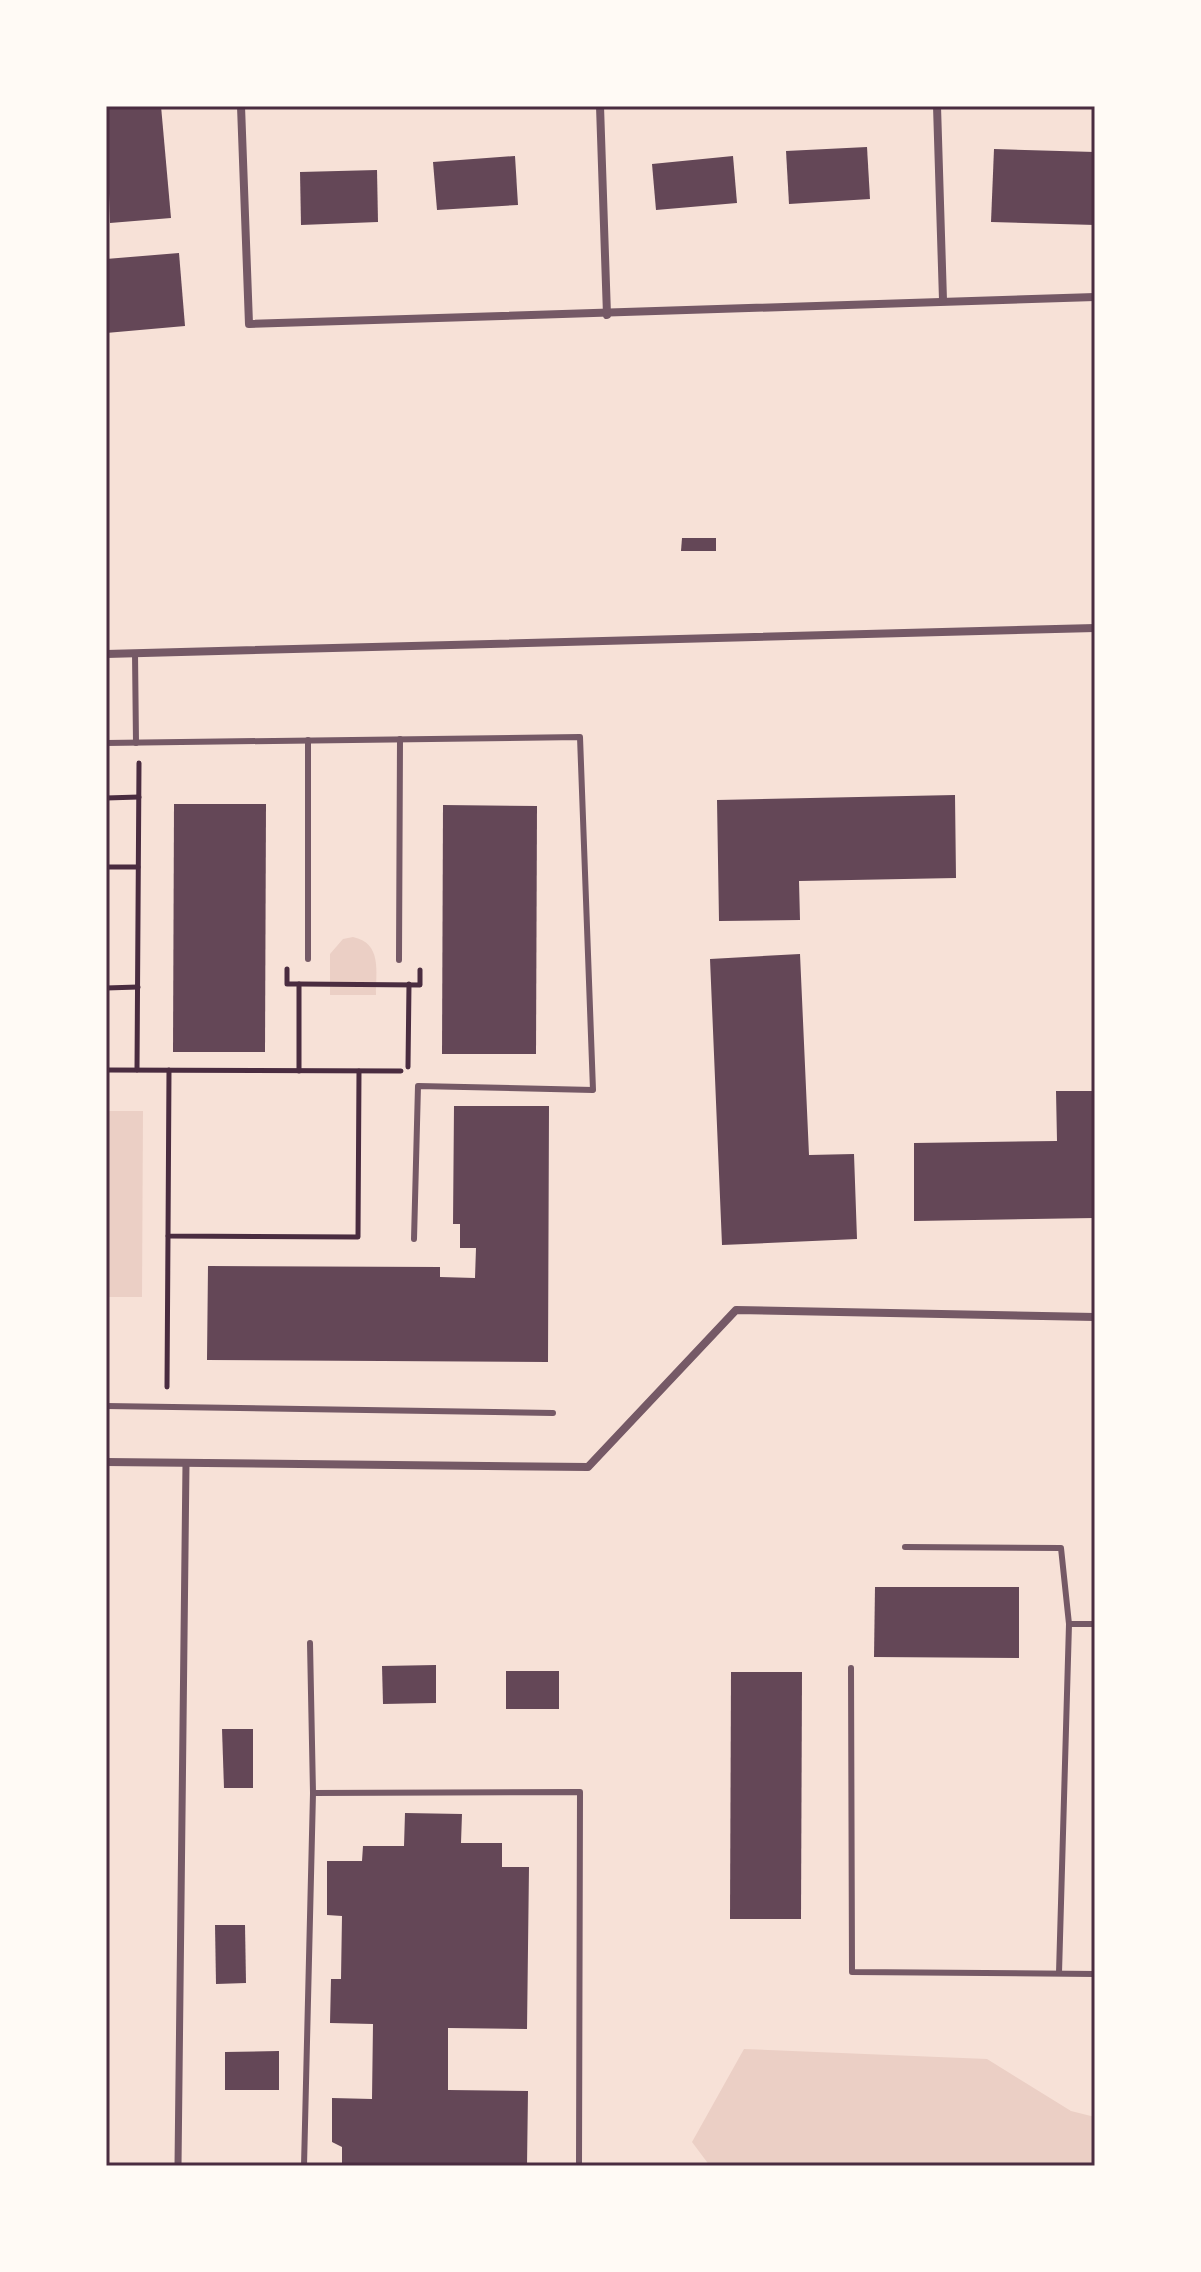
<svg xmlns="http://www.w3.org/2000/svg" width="1201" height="2272" viewBox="0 0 1201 2272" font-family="Arial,sans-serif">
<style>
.green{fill:#ebcfc5}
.building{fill:#644757}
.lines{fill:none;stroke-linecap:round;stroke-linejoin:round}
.path{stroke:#4a2c40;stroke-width:5}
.service{stroke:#755966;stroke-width:6}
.pedestrian{stroke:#755966;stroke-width:7}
.minor{stroke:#755966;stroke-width:8}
.neatline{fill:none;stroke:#4a2c40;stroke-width:3}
</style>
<rect width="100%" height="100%" fill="#f7e1d7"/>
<g class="green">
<path d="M 353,937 C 382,943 376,971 376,995 L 330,995 L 330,954 L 343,939 Z"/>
<path d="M 106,1111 L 143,1111 L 142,1297 L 106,1297 Z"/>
<path d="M 744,2049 L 987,2059 L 1071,2111 L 1095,2117 L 1095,2166 L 710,2166 L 692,2142 Z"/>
</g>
<g class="building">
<path d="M 106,106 L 161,106 L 171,218 L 110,223 Z"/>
<path d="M 867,147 L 870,199 L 789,204 L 786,151 Z"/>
<path d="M 994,149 L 1095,152 L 1095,225 L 991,222 Z"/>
<path d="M 515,156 L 518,205 L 437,210 L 433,162 Z"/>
<path d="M 733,156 L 737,203 L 656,210 L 652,164 Z"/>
<path d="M 377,170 L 378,222 L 301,225 L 300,172 Z"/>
<path d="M 179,253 L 185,326 L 106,333 L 106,259 Z"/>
<path d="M 682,538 L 716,538 L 716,551 L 681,551 Z"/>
<path d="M 955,795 L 956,878 L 799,881 L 800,920 L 719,921 L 717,800 Z"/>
<path d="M 174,804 L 266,804 L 265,1052 L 173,1052 Z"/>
<path d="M 443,805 L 537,806 L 536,1054 L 442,1054 Z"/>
<path d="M 800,954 L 809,1155 L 854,1154 L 857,1239 L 722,1245 L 710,959 Z"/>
<path d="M 1056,1091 L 1095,1091 L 1095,1218 L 914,1221 L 914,1143 L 1057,1141 Z"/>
<path d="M 454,1106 L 549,1106 L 548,1362 L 207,1360 L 208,1266 L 440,1267 L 440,1277 L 475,1278 L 476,1248 L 460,1248 L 460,1224 L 453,1224 Z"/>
<path d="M 875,1587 L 1019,1587 L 1019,1658 L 874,1657 Z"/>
<path d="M 436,1665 L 436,1703 L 383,1704 L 382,1666 Z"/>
<rect x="506" y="1671" width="53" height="38"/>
<path d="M 731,1672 L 802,1672 L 801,1919 L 730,1919 Z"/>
<path d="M 222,1729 L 253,1729 L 253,1788 L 224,1788 Z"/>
<path d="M 405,1813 L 462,1814 L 461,1843 L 502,1843 L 502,1867 L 529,1867 L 527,2029 L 448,2028 L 448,2090 L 528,2091 L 527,2166 L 342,2166 L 342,2147 L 332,2142 L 332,2098 L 372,2099 L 373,2024 L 330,2023 L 331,1979 L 341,1979 L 342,1916 L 327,1915 L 327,1861 L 362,1861 L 363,1846 L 404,1846 Z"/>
<path d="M 215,1925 L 245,1925 L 246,1983 L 216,1984 Z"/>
<path d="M 279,2051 L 279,2090 L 225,2090 L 225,2052 Z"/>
</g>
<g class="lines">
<g class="path">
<path d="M 106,798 L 139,797"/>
<path d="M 106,867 L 138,867"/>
<path d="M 287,969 L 287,984 L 299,984 L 420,985 L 420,970"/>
<path d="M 106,988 L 138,987"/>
<path d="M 408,1067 L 409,984"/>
<path d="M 106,1070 L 401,1071"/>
<path d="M 137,1070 L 139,763"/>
<path d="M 169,1070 L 168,1236 L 358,1237 L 359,1071"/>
<path d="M 299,1071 L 299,984"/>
<path d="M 167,1387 L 168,1236"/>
</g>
<g class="service">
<path d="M 135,653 L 136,743"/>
<path d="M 106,743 L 580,737 L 593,1090 L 418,1086 L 414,1239"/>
<path d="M 308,959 L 308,740"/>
<path d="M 399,960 L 400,739"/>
<path d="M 106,1406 L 553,1413"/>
<path d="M 905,1547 L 1061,1548 L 1069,1624 L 1095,1624"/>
<path d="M 310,1643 L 313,1793"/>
<path d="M 851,1668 L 852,1972 L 1095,1974"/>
<path d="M 1059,1973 L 1069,1624"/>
<path d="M 304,2166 L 313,1793 L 580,1792 L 579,2166"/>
</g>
<path class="pedestrian" d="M 178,2166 L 186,1463"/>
<g class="minor">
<path d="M 241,106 L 249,324 L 1095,297"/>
<path d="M 600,106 L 607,315"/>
<path d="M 937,106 L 943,300"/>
<path d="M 106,654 L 1095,628"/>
<path d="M 106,1462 L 588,1467 L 736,1310 L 1095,1317"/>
</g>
</g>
<rect width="1201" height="2272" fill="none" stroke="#fffaf5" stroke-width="216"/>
<rect x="108" y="108" width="985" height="2056" class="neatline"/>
</svg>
